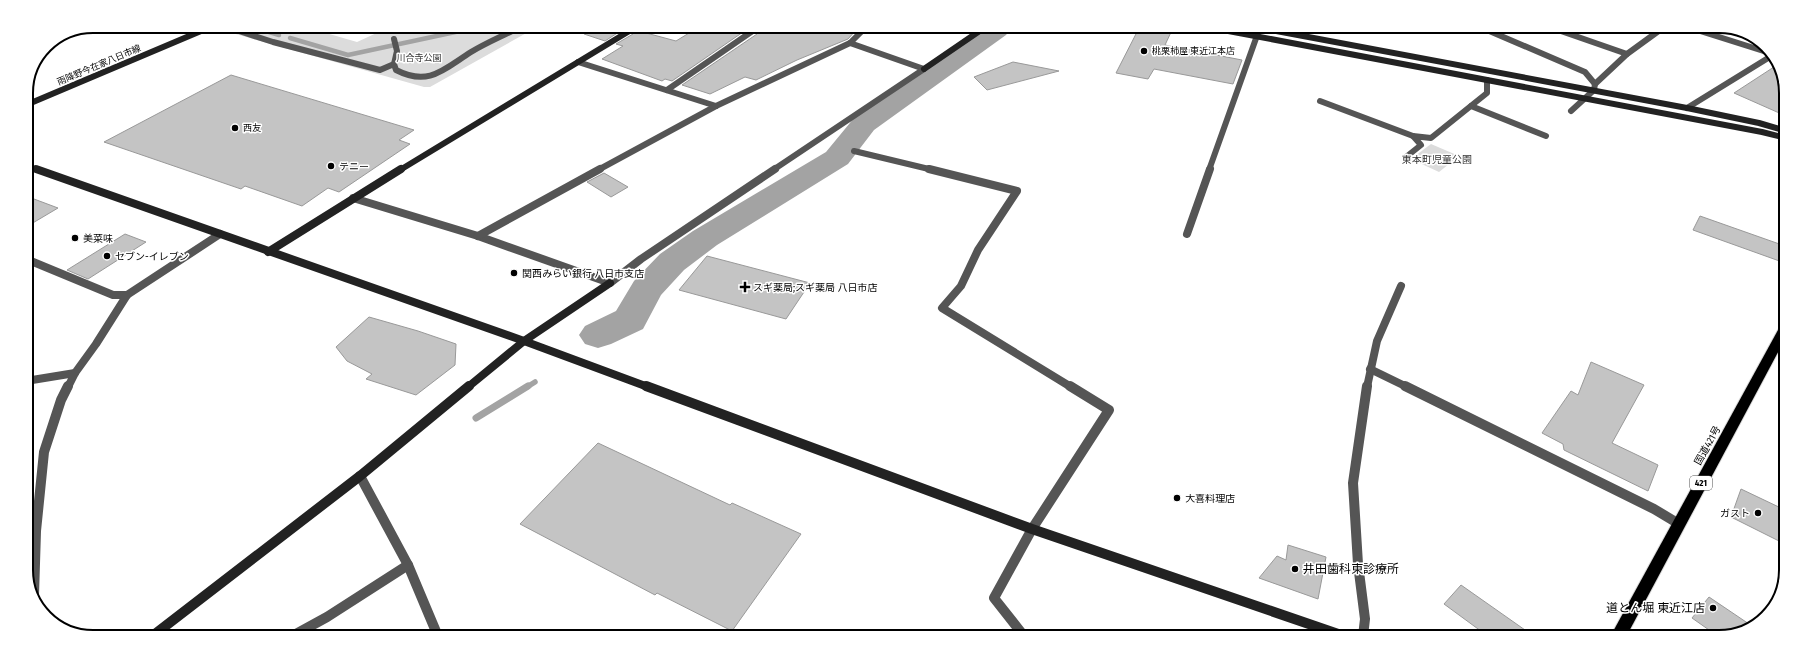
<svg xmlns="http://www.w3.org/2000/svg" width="1812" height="663" viewBox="0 0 1812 663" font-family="'Fira Sans Condensed','Noto Sans JP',sans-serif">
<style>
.green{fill:#dcdcdc}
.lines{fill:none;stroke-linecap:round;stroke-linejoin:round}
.stream-far2{stroke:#a3a3a3;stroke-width:4.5}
.stream-far1{stroke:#a3a3a3;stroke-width:5.5}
.stream{stroke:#a3a3a3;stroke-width:7}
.river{fill:#a3a3a3;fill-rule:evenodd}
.building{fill:#c4c4c4;stroke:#999}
.highway-casing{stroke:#dbdbdb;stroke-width:2}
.street-far2{stroke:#555;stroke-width:6}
.street-far1{stroke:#555;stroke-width:8}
.street{stroke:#555;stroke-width:10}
.secondary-far2{stroke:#222;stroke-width:6}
.secondary-far1{stroke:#222;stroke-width:8}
.secondary{stroke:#222;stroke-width:10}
.highway{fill:#000;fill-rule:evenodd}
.poi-dot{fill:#000;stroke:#fff;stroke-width:1.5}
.labels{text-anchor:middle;stroke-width:3;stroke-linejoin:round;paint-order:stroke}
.far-poi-label{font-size:9px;fill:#000;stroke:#fff;text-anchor:start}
.far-park-label{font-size:9px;fill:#333;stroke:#fff}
.far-street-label{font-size:9px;fill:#000;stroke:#fff}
.shield{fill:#fff;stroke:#4c4c4c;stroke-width:1}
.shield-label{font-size:9px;font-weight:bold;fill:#000}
.park-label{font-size:10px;fill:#333;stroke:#fff}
.poi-label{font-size:10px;fill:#000;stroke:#fff;text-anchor:start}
.street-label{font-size:10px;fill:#000;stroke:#fff}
.near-poi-label{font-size:12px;fill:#000;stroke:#fff;text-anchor:start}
.rim{fill:none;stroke:#000;stroke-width:2}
</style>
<rect width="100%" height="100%" fill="#fff"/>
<g class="green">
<path d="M 225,31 L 319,31 L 357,42 L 381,31 L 530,31 L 430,87 L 424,87 Z"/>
<path d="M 1431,144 L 1459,156 L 1439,172 L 1411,159 Z"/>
</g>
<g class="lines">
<g class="stream-far2">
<path d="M 266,31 L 279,35"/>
<path d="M 290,38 L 348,55 L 460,31"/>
</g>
<path class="stream-far1" d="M 527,387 L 535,382"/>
<path class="stream" d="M 476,418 L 528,386"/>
<path class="river" d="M 980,30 L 1010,30 L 1006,35 L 874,130 L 848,164 L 717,245 L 684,270 L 661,295 L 643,329 L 611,344 L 598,348 L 585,344 L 579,335 L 585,326 L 616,311 L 634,281 L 660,254 L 693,231 L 826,152 L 854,118 Z"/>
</g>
<g class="building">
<path d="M 622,30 L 605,41 L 584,34 L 584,31 Z"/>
<path d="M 635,30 L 676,41 L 694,30 L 746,30 L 672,81 L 665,79 L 662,81 L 602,59 L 623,46 L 616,44 L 633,34 Z"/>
<path d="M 758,30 L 856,30 L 848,39 L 797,60 L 756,80 L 745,77 L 710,94 L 682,85 L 757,34 Z"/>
<path d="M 1138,30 L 1172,30 L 1165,45 L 1242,60 L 1233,84 L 1154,69 L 1148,79 L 1116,73 Z"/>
<path d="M 1013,62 L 1059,71 L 987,90 L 974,77 Z"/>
<path d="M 1777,65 L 1786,88 L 1786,116 L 1734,93 Z"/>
<path d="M 231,75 L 414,130 L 399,140 L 410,144 L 339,192 L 328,188 L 302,206 L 245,186 L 241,189 L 104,142 Z"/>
<path d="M 604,173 L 628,187 L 611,197 L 587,182 Z"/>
<path d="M 26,196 L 58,208 L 26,227 Z"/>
<path d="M 1700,216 L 1785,246 L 1785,263 L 1693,230 Z"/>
<path d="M 125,234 L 146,242 L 88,279 L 67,270 Z"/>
<path d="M 707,256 L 810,283 L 786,319 L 679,290 Z"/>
<path d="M 369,317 L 418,331 L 456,344 L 455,365 L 416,395 L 366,379 L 372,374 L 347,361 L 336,347 Z"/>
<path d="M 1591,362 L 1644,385 L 1612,443 L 1658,465 L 1648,491 L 1564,450 L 1563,444 L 1542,433 L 1571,391 L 1578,395 Z"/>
<path d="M 598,443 L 730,505 L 732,503 L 801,534 L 732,631 L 657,593 L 655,595 L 520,524 Z"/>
<path d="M 1741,489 L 1783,509 L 1783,543 L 1731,517 Z"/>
<path d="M 1288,545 L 1326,557 L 1318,599 L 1259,578 L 1277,556 L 1286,560 Z"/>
<path d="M 1461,585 L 1535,637 L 1489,637 L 1444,604 Z"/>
<path d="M 1709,597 L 1752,626 L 1719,637 L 1692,618 Z"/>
</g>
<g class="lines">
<g class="highway-casing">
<path id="highway" d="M 1784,326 L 1784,341 L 1626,637 L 1610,637 L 1778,330 L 1780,327 Z"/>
</g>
<g class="street-far2">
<path d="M 1487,30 L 1585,72 L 1595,84"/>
<path d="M 1558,30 L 1627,54"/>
<path d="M 1697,30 L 1773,54"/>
<path d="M 239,31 L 273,42 L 380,70 L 394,64 L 396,70 C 429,87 444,69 471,52 C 484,44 498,38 512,31"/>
<path d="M 394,39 L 397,51 L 394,64"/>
<path d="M 850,43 L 924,69"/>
<path d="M 578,62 L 716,106"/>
<path d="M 667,90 L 754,30"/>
<path d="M 1320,101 L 1413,136"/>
<path d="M 1471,106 L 1546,136"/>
<path d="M 1687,108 L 1773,55"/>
<path d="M 1571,111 L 1594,90 L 1595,84 L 1627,54 L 1660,30"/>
<path d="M 854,151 L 933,170"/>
<path d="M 1406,157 L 1421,145 L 1413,136 L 1431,138 L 1487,93 L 1487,80"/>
<path d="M 598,170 L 716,106 L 850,43 L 863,30"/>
<path d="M 773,170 L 924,69"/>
<path d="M 1209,170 L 1259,30"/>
</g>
<g class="street-far1">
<path d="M 929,169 L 1017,191 L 978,250 L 961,286 L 942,308 L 1071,387"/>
<path d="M 353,198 L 478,236 L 610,283 L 641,259 L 775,169"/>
<path d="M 1187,234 L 1210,169"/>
<path d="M 478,236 L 600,169"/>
<path d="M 26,259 L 113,295 L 127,295"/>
<path d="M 1370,369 L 1407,387"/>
<path d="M 26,381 L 75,373"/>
<path d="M 68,387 L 75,373 L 96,344 L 127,295 L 220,234"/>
<path d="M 1367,387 L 1377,341 L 1401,286"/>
</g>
<g class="street">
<path d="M 1405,386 L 1654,509 L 1679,524"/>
<path d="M 360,476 L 408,565 L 437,634"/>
<path d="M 34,595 L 36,531 L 44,452 L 61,400 L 68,386"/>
<path d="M 296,634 L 327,617 L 408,565"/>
<path d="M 1024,636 L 994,598 L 1032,529 L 1109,410 L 1070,386"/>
<path d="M 1363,636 L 1365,619 L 1358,564 L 1353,483 L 1367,386"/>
</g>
<g class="secondary-far2">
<path d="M 1223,30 L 1762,132 L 1786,138"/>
<path d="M 1271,30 L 1687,108 L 1759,123 L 1786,131"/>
<path d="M 924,69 L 981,30"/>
<path d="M 26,105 L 201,31"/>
<path d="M 26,166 L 38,170"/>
<path d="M 400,170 L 631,30"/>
</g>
<g class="secondary-far1">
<path d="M 36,169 L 524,341 L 648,387"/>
<path d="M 268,252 L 401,169"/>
<path d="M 468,387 L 524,341 L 610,283"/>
</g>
<g class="secondary">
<path d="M 646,386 L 1032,529 L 1344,636"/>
<path d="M 155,634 L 360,476 L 469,386"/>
</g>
<use href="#highway" class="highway"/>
</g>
<g class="poi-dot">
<circle cx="1144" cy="51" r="4"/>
<circle cx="235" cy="128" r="4"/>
<circle cx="331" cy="166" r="4"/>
<circle cx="75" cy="238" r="4"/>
<circle cx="107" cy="256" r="4"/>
<circle cx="514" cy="273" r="4"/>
<path d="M743 281h4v4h4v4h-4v4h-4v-4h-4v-4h4z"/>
<circle cx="1177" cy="498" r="4"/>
<circle cx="1758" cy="513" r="4"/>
<circle cx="1295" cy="569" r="4"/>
<circle cx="1713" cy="608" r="4"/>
</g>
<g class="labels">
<g class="far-poi-label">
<text x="1152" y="54">桃栗柿屋 東近江本店</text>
<text x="243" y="131">西友</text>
</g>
<g class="far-park-label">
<text x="419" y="61">川合寺公園</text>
</g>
<g class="far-street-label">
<text transform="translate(99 65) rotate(-23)" y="3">雨降野今在家八日市線</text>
</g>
<rect class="shield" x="1690" y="476" width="22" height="14" rx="3"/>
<g class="shield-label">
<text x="1701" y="486">421</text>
</g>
<g class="park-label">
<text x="1437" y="163">東本町児童公園</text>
</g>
<g class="poi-label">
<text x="339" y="170">テニー</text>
<text x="83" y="242">美菜味</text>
<text x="115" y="260">セブン-イレブン</text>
<text x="522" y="277">関西みらい銀行 八日市支店</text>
<text x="753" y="291">スギ薬局;スギ薬局 八日市店</text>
<text x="1185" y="502">大喜料理店</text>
<text x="1750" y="517" text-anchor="end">ガスト</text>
</g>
<g class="street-label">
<text transform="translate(1707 445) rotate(-61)" y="4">国道421号</text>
</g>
<g class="near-poi-label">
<text x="1303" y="573">井田歯科東診療所</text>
<text x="1705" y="612" text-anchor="end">道とん堀 東近江店</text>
</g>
</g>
<path d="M0 0H1812V663H0ZM93 33H1719A60 60 0 0 1 1779 93V570A60 60 0 0 1 1719 630H93A60 60 0 0 1 33 570V93A60 60 0 0 1 93 33Z" fill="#fff" fill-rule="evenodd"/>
<path class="rim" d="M93 33H1719A60 60 0 0 1 1779 93V570A60 60 0 0 1 1719 630H93A60 60 0 0 1 33 570V93A60 60 0 0 1 93 33Z"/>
</svg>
